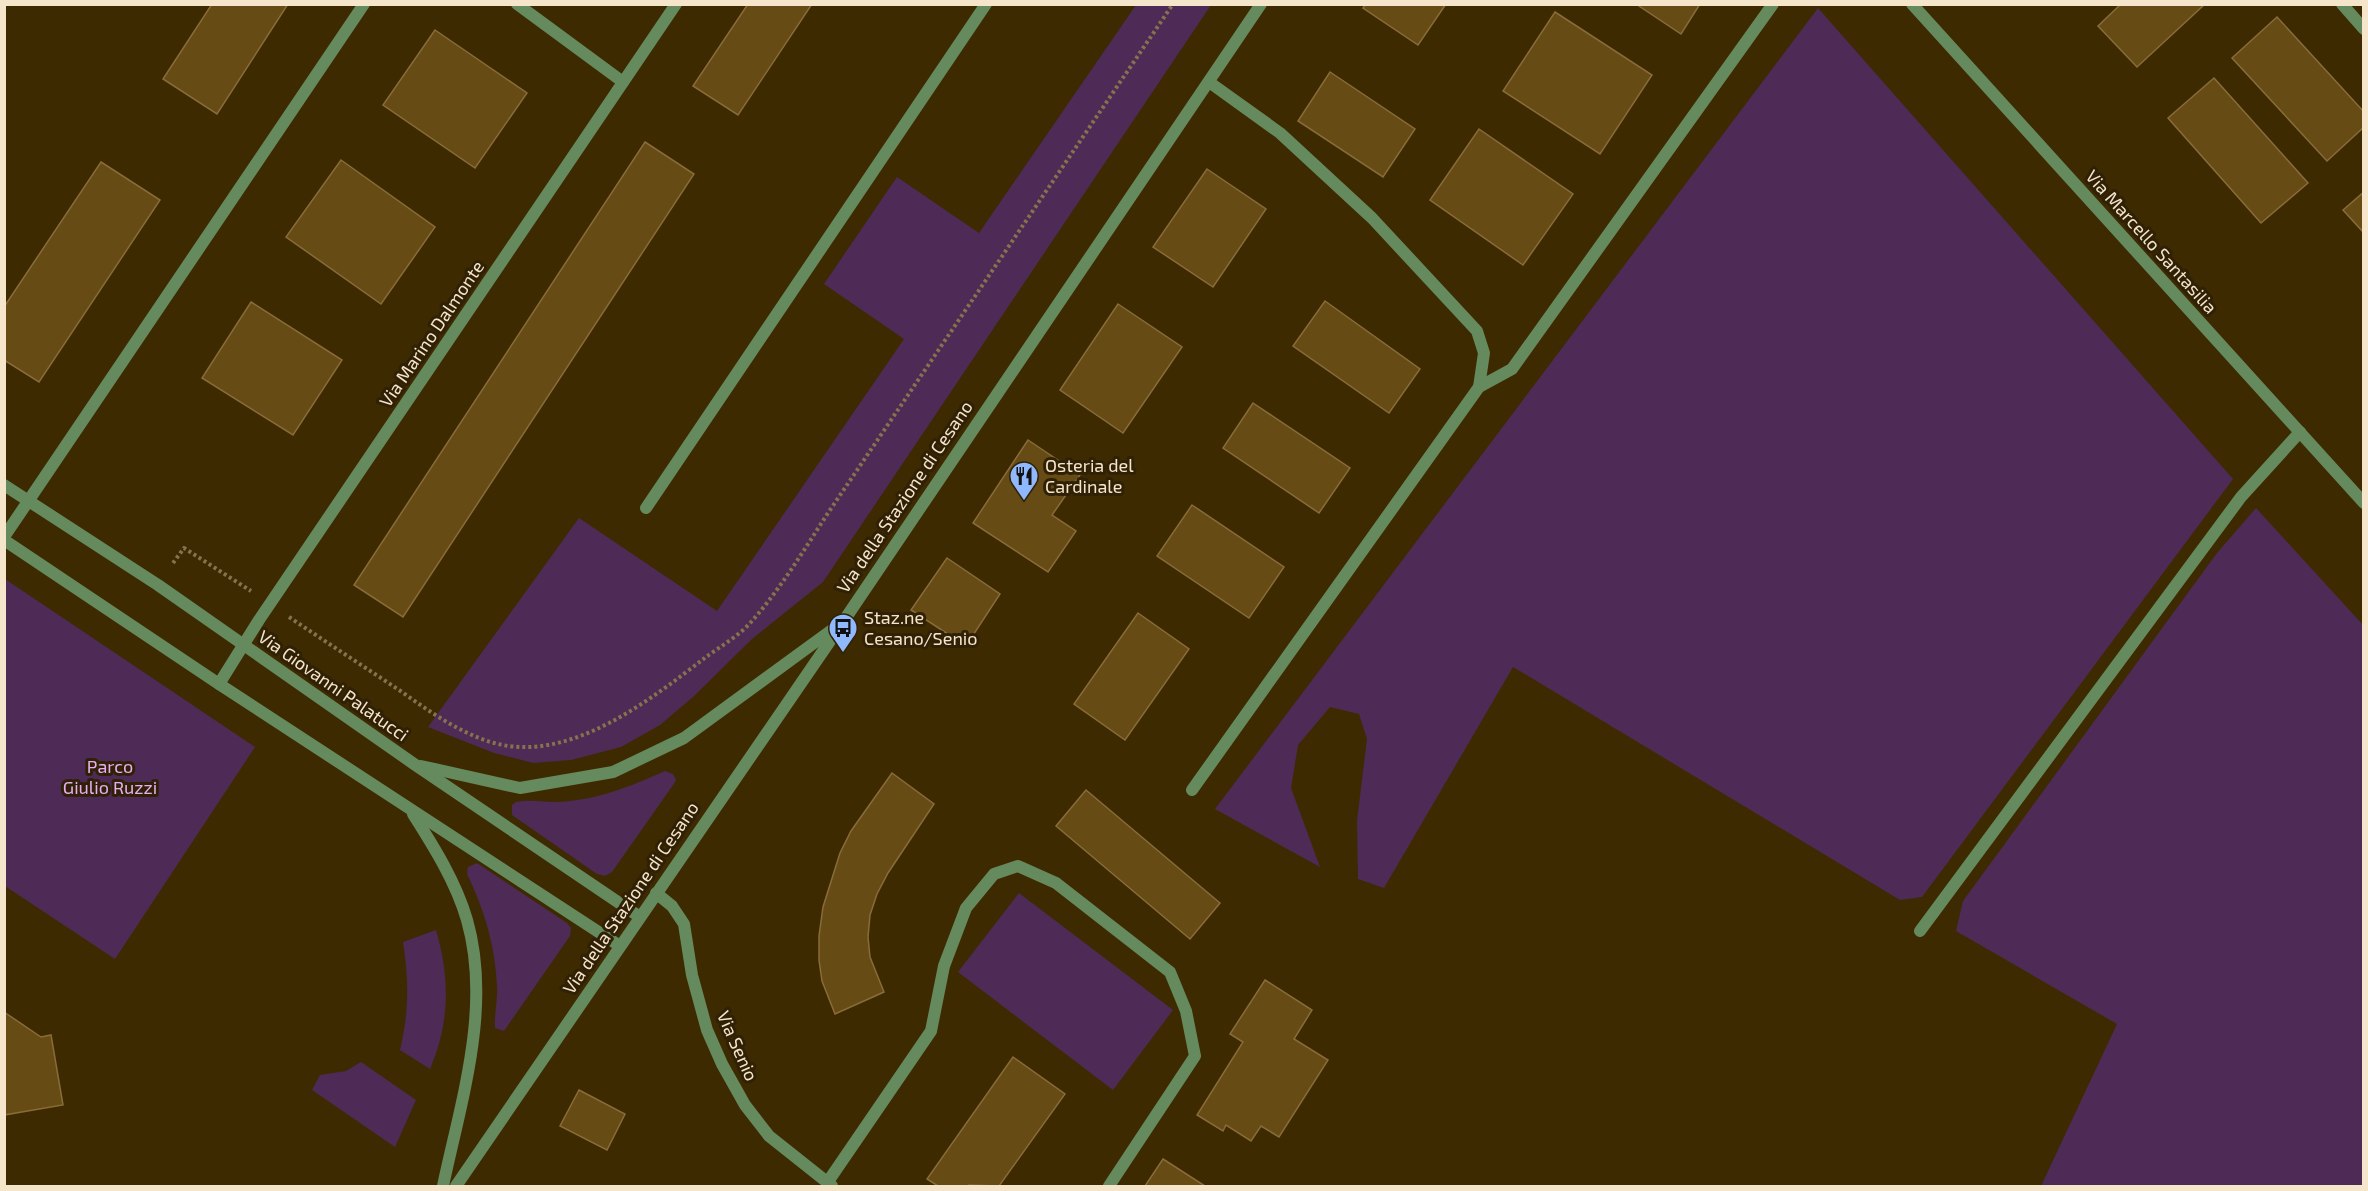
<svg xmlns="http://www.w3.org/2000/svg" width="2368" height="1191" viewBox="0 0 2368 1191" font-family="'Exo 2',sans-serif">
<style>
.green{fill:#4e2a56}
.building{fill:#674b15;stroke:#896c39;stroke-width:1.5}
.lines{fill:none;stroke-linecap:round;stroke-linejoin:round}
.path{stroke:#85724e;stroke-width:4;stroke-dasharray:3 3;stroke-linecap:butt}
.service{stroke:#658a5d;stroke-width:12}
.minor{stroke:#658a5d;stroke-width:12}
.tertiary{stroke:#658a5d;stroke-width:12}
.labels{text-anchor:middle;stroke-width:6;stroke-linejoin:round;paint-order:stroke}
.street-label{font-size:18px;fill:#f5e5ca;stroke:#302106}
.poi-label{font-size:18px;fill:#f5e5ca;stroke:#302106;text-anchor:start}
.park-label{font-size:18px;fill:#e8aef5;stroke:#302106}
</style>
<rect width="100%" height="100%" fill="#3e2a00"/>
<g class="green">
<path d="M 1136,5 L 1211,5 L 823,582 L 752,639 L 693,697 L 660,725 L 621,747 L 571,760 L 533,763 L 494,753 L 428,727 L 579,518 L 717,611 L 904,339 L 824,284 L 897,177 L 979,233 Z"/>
<path d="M 1818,8 L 2233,479 L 1922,897 L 1900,900 L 1513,667 L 1384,888 L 1358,879 L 1357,821 L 1367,739 L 1359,714 L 1330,707 L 1298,745 L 1291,788 L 1320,867 L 1215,809 Z"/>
<path d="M 2256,508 L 2363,625 L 2363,1186 L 2041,1186 L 2117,1024 L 1956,931 L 1963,901 L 2217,553 Z"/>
<path d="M 5,579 L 255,747 L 115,959 L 5,886 Z"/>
<path d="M 665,771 L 673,774 L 676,780 L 673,785 L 612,872 L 605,876 L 597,874 L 512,815 L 512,805 L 516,802 C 530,799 544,802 558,802 C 597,800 629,787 665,771 Z"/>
<path d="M 477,863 L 567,923 L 571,928 L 570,936 L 504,1031 L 495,1028 C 494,1014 498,1000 497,986 C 495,946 485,911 467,874 L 468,867 Z"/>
<path d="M 1019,893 L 1173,1010 L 1113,1090 L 958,972 Z"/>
<path d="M 436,930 C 450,978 450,1022 430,1069 L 400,1050 C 409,1013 409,980 403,942 Z"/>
<path d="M 361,1062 L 416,1100 L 395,1147 L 312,1090 L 320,1075 L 346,1071 Z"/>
</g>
<g class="building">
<path d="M 212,4 L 288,4 L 217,114 L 163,79 Z"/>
<path d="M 748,4 L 812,4 L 738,115 L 693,86 Z"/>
<path d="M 1366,4 L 1446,4 L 1418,45 L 1363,8 Z"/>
<path d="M 1636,4 L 1700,4 L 1681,34 Z"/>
<path d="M 2121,4 L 2205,4 L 2137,67 L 2098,26 Z"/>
<path d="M 1555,12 L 1652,75 L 1600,154 L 1503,91 Z"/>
<path d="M 2277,17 L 2364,112 L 2364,127 L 2327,161 L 2232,58 Z"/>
<path d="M 435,30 L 527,93 L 475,168 L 383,105 Z"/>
<path d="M 1330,72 L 1415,129 L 1383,177 L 1298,121 Z"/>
<path d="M 2214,78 L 2308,183 L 2261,223 L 2168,118 Z"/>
<path d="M 1479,129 L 1573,194 L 1523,265 L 1430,200 Z"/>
<path d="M 645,142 L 694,174 L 403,617 L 354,585 Z"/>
<path d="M 341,160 L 435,227 L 381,304 L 286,237 Z"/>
<path d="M 101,162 L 160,200 L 39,382 L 4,360 L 4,307 Z"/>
<path d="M 1207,169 L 1266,209 L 1213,287 L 1153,247 Z"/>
<path d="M 2364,192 L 2364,233 L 2343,210 Z"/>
<path d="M 1325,301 L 1420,369 L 1389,413 L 1293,346 Z"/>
<path d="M 251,302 L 342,360 L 293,435 L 202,378 Z"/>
<path d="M 1118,304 L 1182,347 L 1123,433 L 1060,390 Z"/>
<path d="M 1253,403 L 1350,468 L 1319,513 L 1223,448 Z"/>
<path d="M 1028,440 L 1080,475 L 1052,515 L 1076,531 L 1048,572 L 973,523 Z"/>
<path d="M 1192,505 L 1284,567 L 1249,618 L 1157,556 Z"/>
<path d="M 947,558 L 1000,594 L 966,646 L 911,610 Z"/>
<path d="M 1138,613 L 1189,649 L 1125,740 L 1074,704 Z"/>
<path d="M 892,773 L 934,804 L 888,873 L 877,894 L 870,915 L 868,937 L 870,957 L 884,992 L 835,1014 L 822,981 L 819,960 L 819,936 L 823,907 L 840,853 L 851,831 Z"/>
<path d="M 1086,790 L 1220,903 L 1190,939 L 1056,826 Z"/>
<path d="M 1265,980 L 1312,1010 L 1294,1039 L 1328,1060 L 1279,1137 L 1261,1126 L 1251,1141 L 1226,1125 L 1223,1131 L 1197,1115 L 1243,1042 L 1230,1034 Z"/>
<path d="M 4,1012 L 41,1037 L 51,1035 L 63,1105 L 4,1115 Z"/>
<path d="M 1013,1057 L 1065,1094 L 999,1186 L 969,1185 L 968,1186 L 938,1186 L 927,1179 Z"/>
<path d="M 579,1090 L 625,1114 L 607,1150 L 560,1126 Z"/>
<path d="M 1163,1159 L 1205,1186 L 1145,1186 Z"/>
</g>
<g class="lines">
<g class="path">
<path d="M 173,563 L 184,548 L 251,591"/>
<path d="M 289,617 C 326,642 363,666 399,690 C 429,711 459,733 494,743 C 569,764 650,700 706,657 C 721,646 740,635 752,621 C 781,588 804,550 828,513 L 1173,4"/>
</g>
<g class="service">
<path d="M 1209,82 L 1280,133 L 1372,218 L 1477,331 L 1484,353 L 1479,387"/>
<path d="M 1192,790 L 1479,387 L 1512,369 L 1773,4"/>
<path d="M 1920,931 L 2241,497 L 2300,432"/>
</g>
<g class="minor">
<path d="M 517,4 L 623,82"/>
<path d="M 1912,4 L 2364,503"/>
<path d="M 2342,4 L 2364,29"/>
<path d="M 4,485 L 158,585 L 414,764 L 640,917"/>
<path d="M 646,508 L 986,4"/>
<path d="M 4,537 L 364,4"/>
<path d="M 4,540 L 219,684 L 620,946"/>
<path d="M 219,684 L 259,620 L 676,4"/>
<path d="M 421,766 L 520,788 L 613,772 L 684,738 L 840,624"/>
<path d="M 413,814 C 434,847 456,882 467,920 C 492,1007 461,1101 443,1186"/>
<path d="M 656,893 L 672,906 L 684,924 L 692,975 L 707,1030 L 722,1064 L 745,1105 L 769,1136 L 832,1186"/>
<path d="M 827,1183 L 931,1031 L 944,966 L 966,908 L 994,874 L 1018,866 L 1056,883 L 1170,972 L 1186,1011 L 1195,1056 L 1109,1186"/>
</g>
<path class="tertiary" d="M 456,1186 L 843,622 L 1261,4"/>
</g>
<defs>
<g id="restaurant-pin" transform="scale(1.5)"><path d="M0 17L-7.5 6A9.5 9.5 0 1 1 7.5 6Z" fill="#8fb8fd" stroke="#302106"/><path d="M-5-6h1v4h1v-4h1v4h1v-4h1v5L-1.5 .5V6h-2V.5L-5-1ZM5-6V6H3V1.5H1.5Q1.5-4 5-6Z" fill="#111"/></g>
<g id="bus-pin" transform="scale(1.5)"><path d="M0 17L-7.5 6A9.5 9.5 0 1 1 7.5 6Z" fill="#8fb8fd" stroke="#302106"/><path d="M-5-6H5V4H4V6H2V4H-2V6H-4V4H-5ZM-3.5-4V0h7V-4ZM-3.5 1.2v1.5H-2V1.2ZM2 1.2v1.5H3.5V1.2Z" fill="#111"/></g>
</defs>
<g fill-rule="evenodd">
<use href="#restaurant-pin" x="1024" y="476"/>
<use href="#bus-pin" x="843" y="628"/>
</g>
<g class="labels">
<g class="street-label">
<text transform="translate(2151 242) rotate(48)" y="6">Via Marcello Santasilia</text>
<text transform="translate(432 334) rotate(-56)" y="6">Via Marino Dalmonte</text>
<text transform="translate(905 497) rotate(-56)" y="6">Via della Stazione di Cesano</text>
<text transform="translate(333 686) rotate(35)" y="6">Via Giovanni Palatucci</text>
<text transform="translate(631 898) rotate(-56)" y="6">Via della Stazione di Cesano</text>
<text transform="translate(737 1046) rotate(66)" y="6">Via Senio</text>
</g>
<g class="poi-label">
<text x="1045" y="472">Osteria del<tspan x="1045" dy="21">Cardinale</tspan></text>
<text x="864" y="624">Staz.ne<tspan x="864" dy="21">Cesano/Senio</tspan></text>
</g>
<g class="park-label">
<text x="110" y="773">Parco<tspan x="110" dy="21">Giulio Ruzzi</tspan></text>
</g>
</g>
<rect width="2368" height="1191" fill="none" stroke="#f5e5ca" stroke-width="12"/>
</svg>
